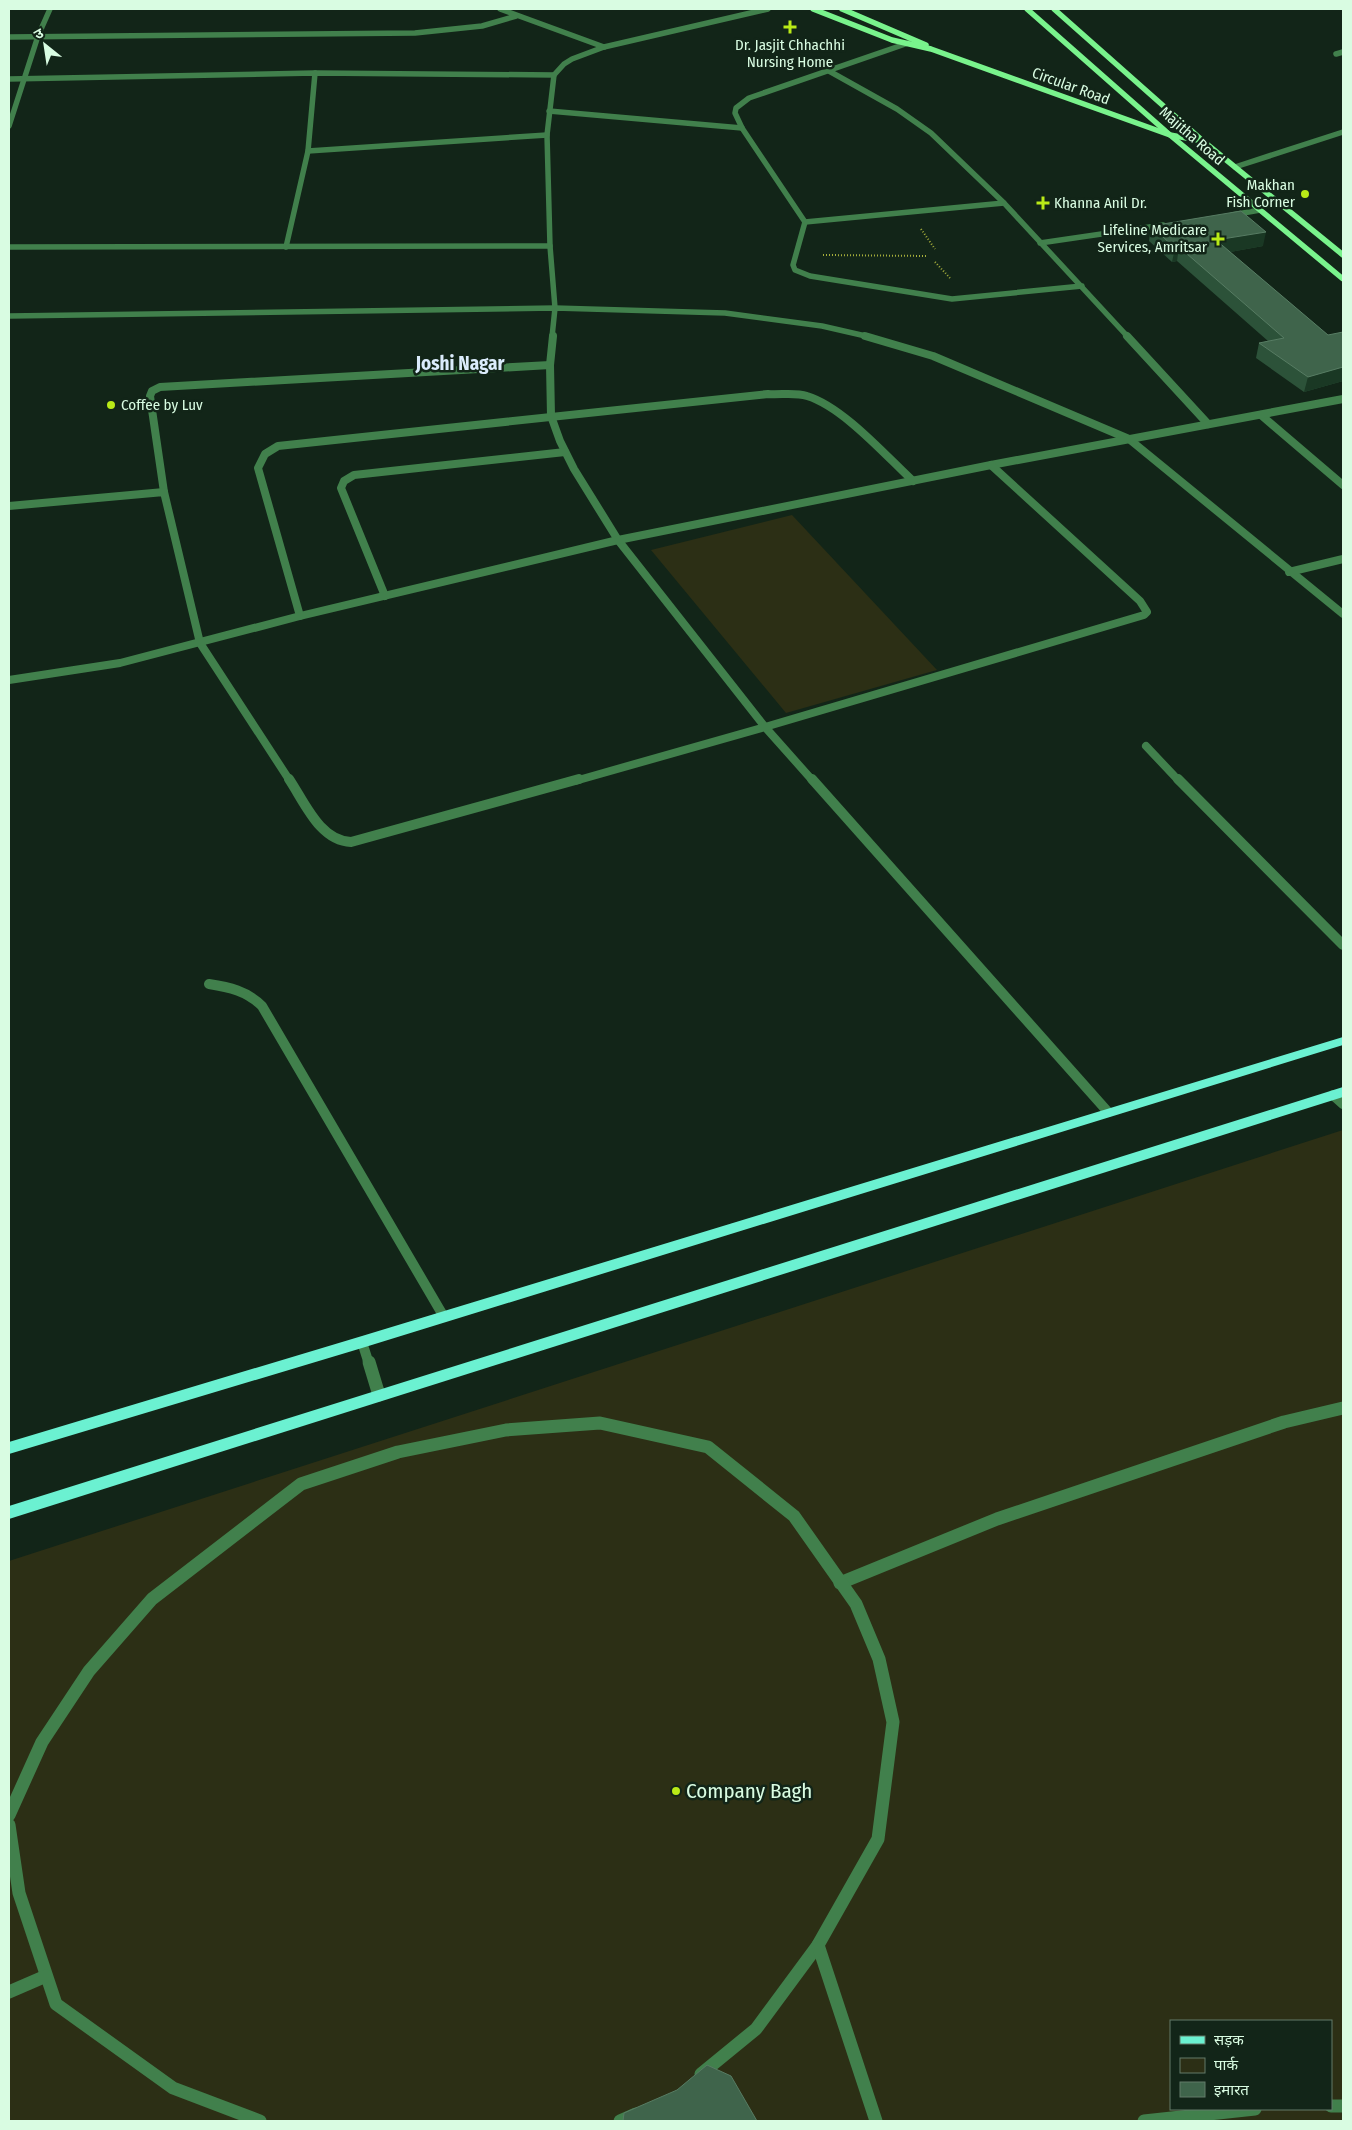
<svg xmlns="http://www.w3.org/2000/svg" width="1352" height="2130" viewBox="0 0 1352 2130" font-family="'Fira Sans Condensed','Noto Sans Devanagari',sans-serif">
<style>
.green{fill:#2c2f15;fill-rule:evenodd}
.lines{fill:none;stroke-linecap:round;stroke-linejoin:round}
.path{stroke:#a6ae3b;stroke-width:2;stroke-dasharray:1 2;stroke-linecap:butt}
.lane-far1{stroke:#41804c;stroke-width:10}
.lane{stroke:#41804c;stroke-width:13}
.street-far3{stroke:#41804c;stroke-width:5.5}
.street-far2{stroke:#41804c;stroke-width:8}
.street-far1{stroke:#41804c;stroke-width:10}
.street{stroke:#41804c;stroke-width:13}
.secondary{stroke:#79f38c;stroke-width:5.5}
.primary{fill:#6bf1d1;fill-rule:evenodd}
.wall{fill:#2c5239}
.shaded-wall{fill:#1a3824}
.building{fill:#3f644b;stroke:#577c63}
.poi-dot{fill:#b9ea17;stroke:#122518;stroke-width:2}
.labels{text-anchor:middle;stroke-width:5;stroke-linejoin:round;paint-order:stroke}
.far-poi-label{font-size:15px;fill:#d9fce2;stroke:#122518;text-anchor:end}
.far-street-label{font-size:15px;fill:#d9fce2;stroke:#122518}
.far-district-label{font-size:19px;font-weight:bold;fill:#dbecfc;stroke:#122518}
.near-poi-label{font-size:21px;fill:#d9fce2;stroke:#122518;text-anchor:start}
</style>
<rect width="100%" height="100%" fill="#122518"/>
<g class="green">
<path d="M 792,515 L 937,670 L 786,713 L 651,550 Z"/>
<path d="M 1343,1130 L 1343,2121 L 9,2121 L 9,1561 ZM 1171,2021 L 1331,2021 L 1331,2109 L 1171,2109 Z"/>
</g>
<g class="lines">
<g class="path">
<path d="M 921,229 L 935,249"/>
<path d="M 823,255 L 928,256"/>
<path d="M 935,262 L 950,278"/>
</g>
<path class="lane-far1" d="M 1333,1095 L 1343,1104"/>
<g class="lane">
<path d="M 840,1583 L 997,1519 L 1284,1422 L 1343,1408"/>
<path d="M 9,1815 L 42,1742 L 89,1671 L 152,1599 L 301,1484 L 398,1452 L 506,1430 L 600,1423 L 708,1447 L 794,1516 L 856,1604 L 879,1659 L 893,1722 L 878,1839 L 818,1945 L 756,2029 L 701,2074"/>
<path d="M 9,1825 L 19,1893 L 56,2004 L 173,2088 L 260,2121"/>
<path d="M 818,1945 L 876,2121"/>
<path d="M 9,1992 L 46,1976"/>
<path d="M 1331,2106 L 1343,2106"/>
<path d="M 620,2121 L 636,2114"/>
<path d="M 1144,2121 L 1255,2109"/>
</g>
<g class="street-far3">
<path d="M 500,9 L 604,47"/>
<path d="M 9,37 L 415,33 L 482,26 L 516,16"/>
<path d="M 914,41 L 749,98 L 736,108 L 735,113 L 742,128 L 805,222 L 793,265 L 795,270 L 810,276 L 952,299 L 1082,286"/>
<path d="M 1336,54 L 1343,52"/>
<path d="M 829,71 L 897,109 L 931,133 L 1004,203 L 1128,337"/>
<path d="M 9,79 L 315,73 L 554,75"/>
<path d="M 549,111 L 742,128"/>
<path d="M 9,126 L 38,36 L 50,9"/>
<path d="M 308,151 L 547,135"/>
<path d="M 1235,167 L 1343,132"/>
<path d="M 1232,215 L 1260,210"/>
<path d="M 805,222 L 1004,203"/>
<path d="M 1040,243 L 1163,225"/>
<path d="M 9,247 L 550,246"/>
<path d="M 286,247 L 308,151 L 315,73"/>
<path d="M 9,316 L 555,308 L 725,313 L 822,326 L 870,337"/>
<path d="M 552,337 L 555,308 L 550,246 L 547,135 L 554,75 L 564,64 L 572,59 L 604,47 L 768,9"/>
</g>
<g class="street-far2">
<path d="M 553,336 L 550,365 L 551,416 L 560,441 L 574,469 L 618,540 L 765,727 L 813,781"/>
<path d="M 865,336 L 933,356 L 1129,439 L 1343,614"/>
<path d="M 1127,336 L 1208,424"/>
<path d="M 1261,415 L 1343,485"/>
<path d="M 164,492 L 150,396 L 152,391 L 160,387 L 550,365"/>
<path d="M 9,506 L 164,492 L 200,643 L 290,781"/>
<path d="M 1289,572 L 1343,559"/>
<path d="M 385,596 L 341,488 L 344,481 L 354,475 L 565,452"/>
<path d="M 300,616 L 258,468 L 265,454 L 278,446 L 768,394 C 781,395 795,392 807,396 C 843,407 885,455 913,481"/>
<path d="M 9,680 L 120,663 L 300,616 L 618,540 L 991,465 L 1343,399"/>
<path d="M 1146,746 L 1179,781"/>
<path d="M 575,781 L 765,727 L 1144,615 L 1147,612 L 1140,601 L 991,465"/>
</g>
<g class="street-far1">
<path d="M 289,779 C 305,803 320,841 351,842 L 579,779"/>
<path d="M 812,779 L 1108,1112"/>
<path d="M 1178,779 L 1343,945"/>
<path d="M 209,984 C 229,987 247,991 262,1006 L 444,1317"/>
<path d="M 362,1342 L 369,1364"/>
</g>
<path class="street" d="M 369,1362 L 379,1395"/>
<g class="secondary">
<path d="M 813,9 L 892,40 L 931,49 L 1170,135 L 1203,141"/>
<path d="M 842,9 L 926,45"/>
<path d="M 1027,9 L 1170,135 L 1343,279"/>
<path d="M 1054,9 L 1203,141 L 1343,255"/>
</g>
<g class="primary">
<path d="M 1343,1037 L 1343,1045 L 362,1348 L 9,1454 L 9,1442 L 362,1336 Z"/>
<path d="M 1343,1087 L 1343,1097 L 9,1519 L 9,1506 Z"/>
</g>
</g>
<path class="wall" d="M 1151,226 L 1263,246 L 1230,252 L 1328,335 L 1343,332 L 1343,381 L 1304,392 L 1256,358 L 1259,343 L 1268,341 L 1177,261 L 1172,262 L 1149,241 Z"/>
<g class="shaded-wall">
<path d="M 1266,232 L 1263,246 L 1214,255 L 1216,240 Z"/>
<path d="M 1179,247 L 1177,261 L 1172,262 L 1175,248 Z"/>
<path d="M 1343,367 L 1343,381 L 1304,392 L 1308,377 Z"/>
</g>
<g class="building">
<path d="M 1241,211 L 1266,232 L 1216,240 L 1328,335 L 1343,332 L 1343,367 L 1308,377 L 1259,343 L 1284,338 L 1179,247 L 1175,248 L 1151,226 Z"/>
<path d="M 707,2065 L 731,2076 L 757,2121 L 623,2121 L 624,2113 L 677,2090 Z"/>
</g>
<g class="poi-dot">
<path d="M787.5 19.5h5v5h5v5h-5v5h-5v-5h-5v-5h5z"/>
<circle cx="1305" cy="194" r="5"/>
<path d="M1040.5 195.5h5v5h5v5h-5v5h-5v-5h-5v-5h5z"/>
<path d="M1215.5 231.5h5v5h5v5h-5v5h-5v-5h-5v-5h5z"/>
<circle cx="111" cy="405" r="5"/>
<circle cx="676" cy="1791" r="5"/>
</g>
<g class="labels">
<g class="far-poi-label">
<text x="790" y="50" text-anchor="middle">Dr. Jasjit Chhachhi<tspan x="790" dy="17">Nursing Home</tspan></text>
<text x="1295" y="190">Makhan<tspan x="1295" dy="17">Fish Corner</tspan></text>
<text x="1054" y="208" text-anchor="start">Khanna Anil Dr.</text>
<text x="1207" y="235">Lifeline Medicare<tspan x="1207" dy="17">Services, Amritsar</tspan></text>
<text x="121" y="410" text-anchor="start">Coffee by Luv</text>
</g>
<g class="far-street-label">
<text transform="translate(1071 86) rotate(20)" y="5">Circular Road</text>
<text transform="translate(1192 136) rotate(41)" y="5">Majitha Road</text>
</g>
<g class="far-district-label">
<text x="460" y="370">Joshi Nagar</text>
</g>
<g class="near-poi-label">
<text x="686" y="1798">Company Bagh</text>
</g>
</g>
<rect width="1352" height="2130" fill="none" stroke="#d9fce2" stroke-width="20"/>
<rect x="1170" y="2020" width="162" height="90" fill="#122518" stroke="#627b69"/>
<rect x="1180" y="2036" width="25" height="8" fill="#6bf1d1" stroke="#627b69"/>
<text x="1214" y="2045" font-size="15" fill="#d9fce2">सड़क</text>
<rect x="1180" y="2058" width="25" height="15" fill="#2c2f15" stroke="#627b69"/>
<text x="1214" y="2070" font-size="15" fill="#d9fce2">पार्क</text>
<rect x="1180" y="2082" width="25" height="15" fill="#3f644b" stroke="#627b69"/>
<text x="1214" y="2095" font-size="15" fill="#d9fce2">इमारत</text>
<g transform="translate(45 45) rotate(330)" stroke="#122518" stroke-width="4" paint-order="stroke">
<path d="M0-4L9 19L0 12L-9 19Z" fill="#d9fce2"/>
<text y="-8" font-size="14" font-weight="bold" text-anchor="middle" fill="#d9fce2">उ</text>
</g>
</svg>
